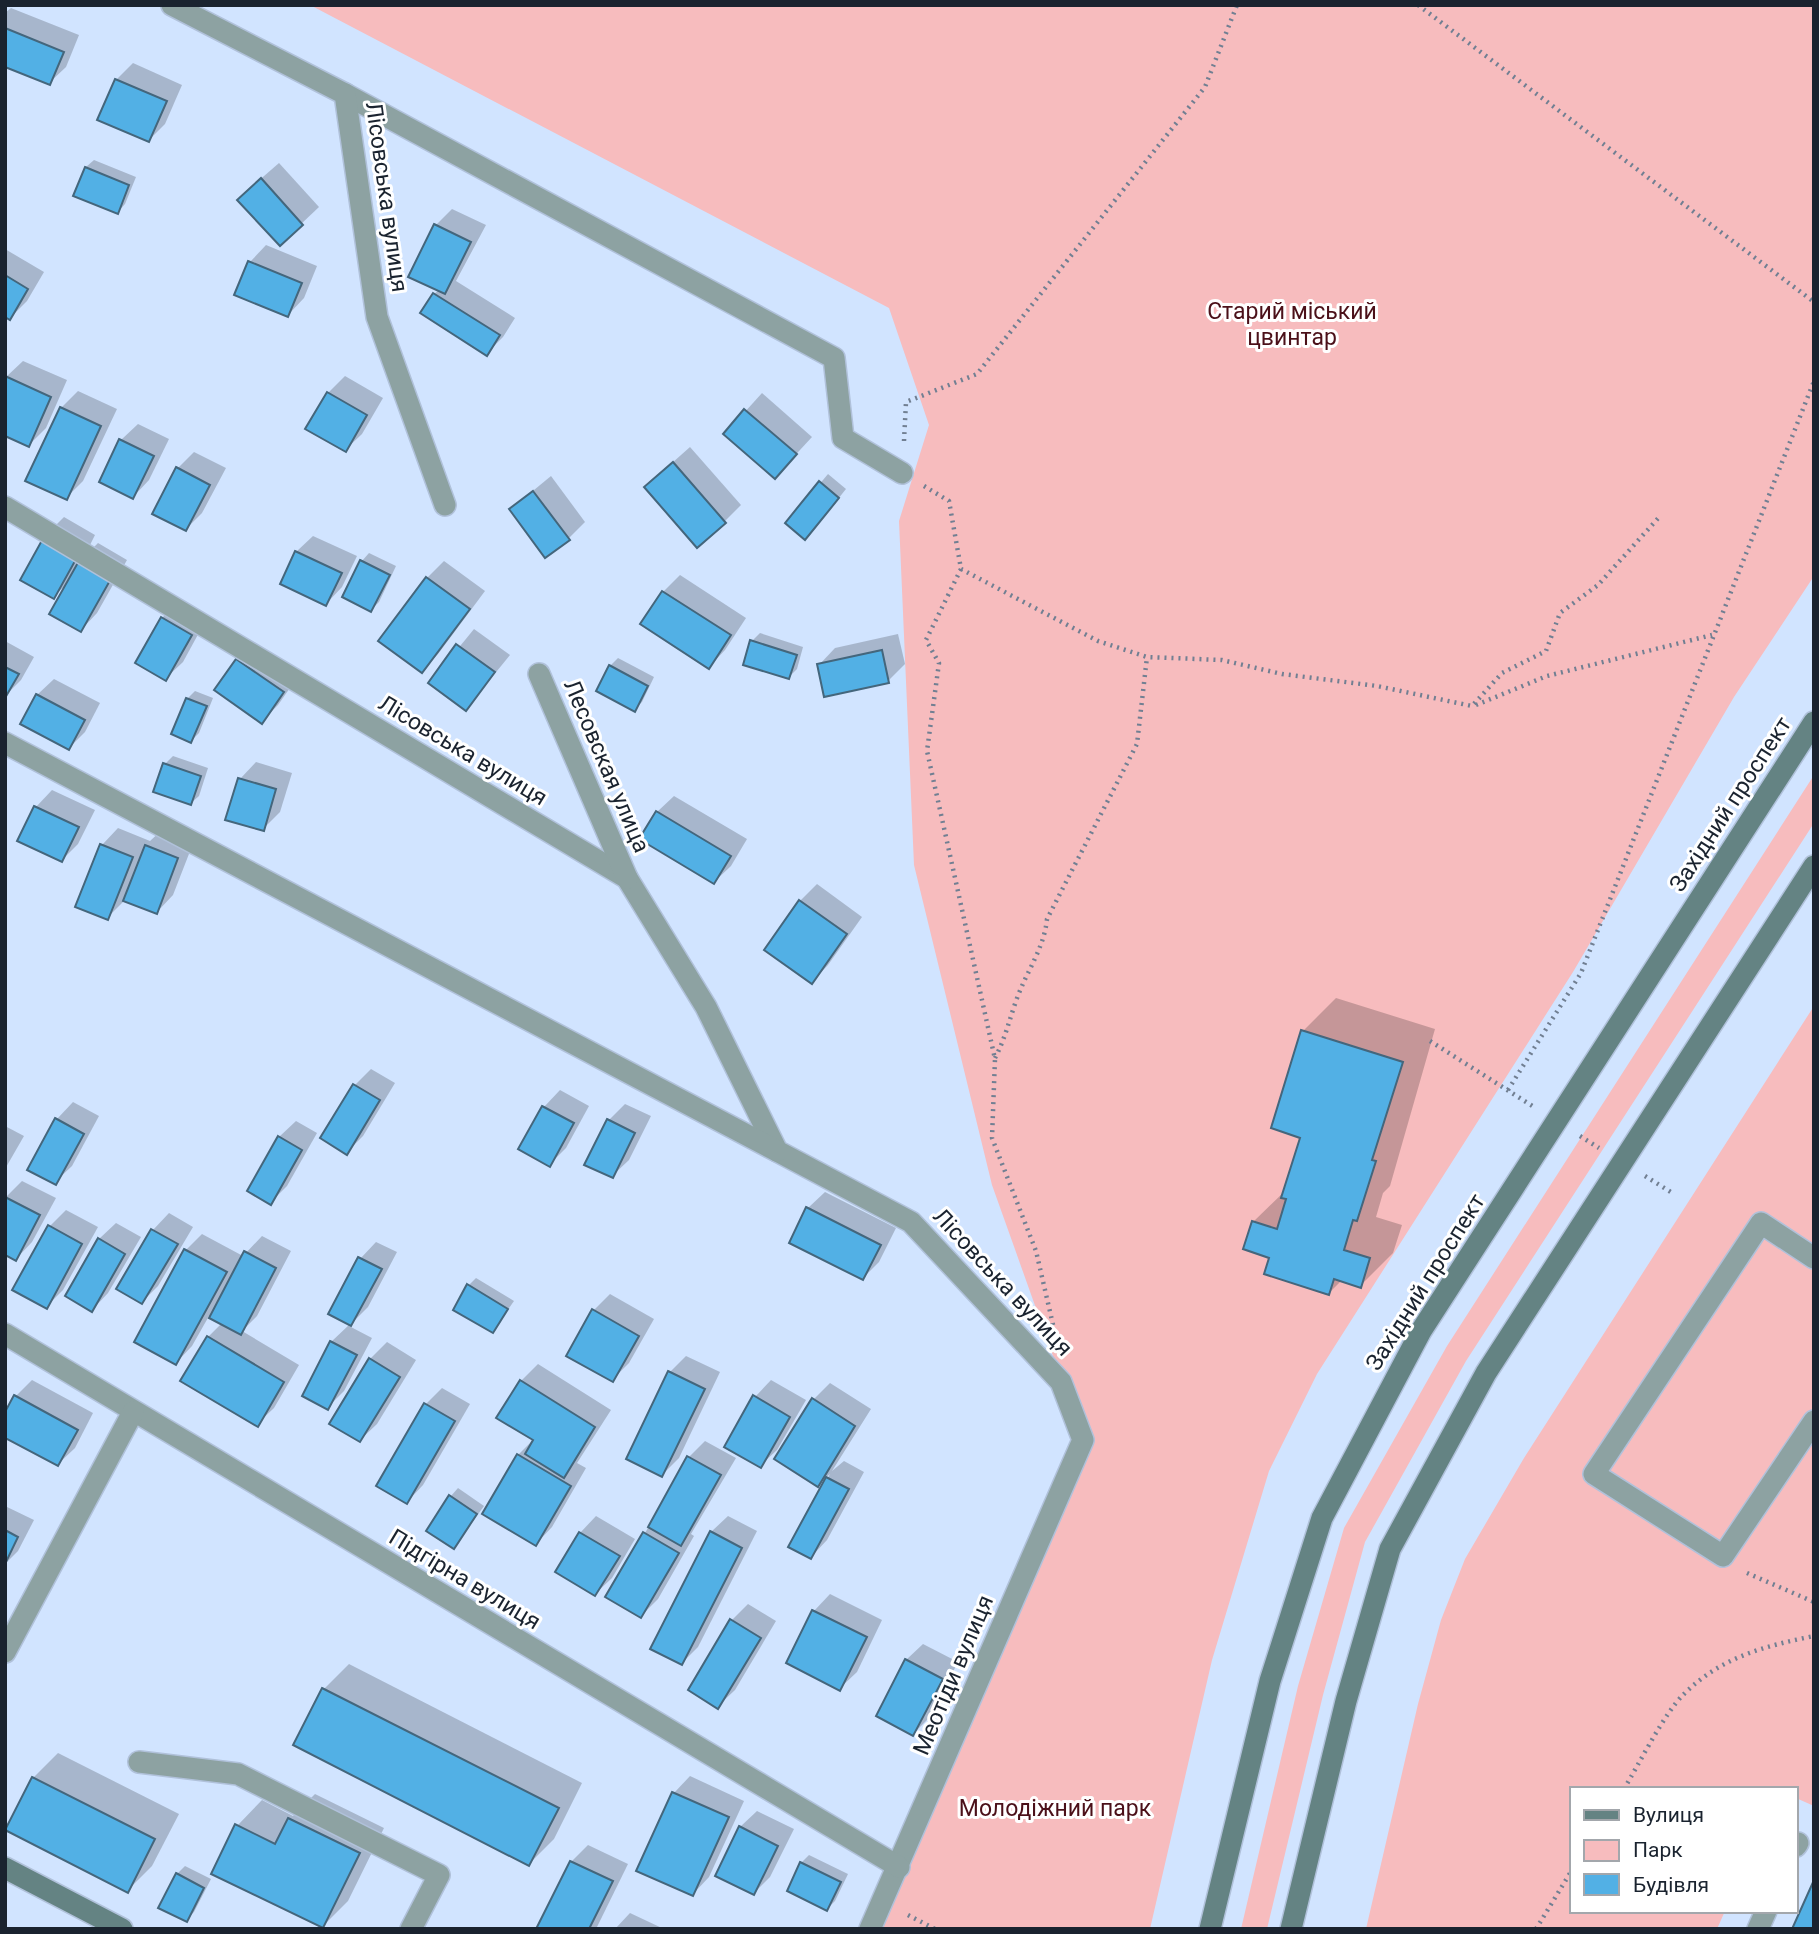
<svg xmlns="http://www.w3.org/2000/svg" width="1819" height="1934" viewBox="0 0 1819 1934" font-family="Roboto,sans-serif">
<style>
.green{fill:#f7bcbe}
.shadow{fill:#0003}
.building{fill:#52b0e5;stroke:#44667c;stroke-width:2}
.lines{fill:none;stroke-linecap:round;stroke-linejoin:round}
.lane-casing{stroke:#b0c1da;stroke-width:24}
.street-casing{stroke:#b0c1da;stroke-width:24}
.secondary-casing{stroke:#b0c1da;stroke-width:24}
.path{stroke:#717f92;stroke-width:4.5;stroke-dasharray:2 5;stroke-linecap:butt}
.lane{stroke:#8da2a2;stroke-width:21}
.street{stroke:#8da2a2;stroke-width:21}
.secondary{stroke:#648383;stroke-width:21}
.labels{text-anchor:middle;stroke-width:6;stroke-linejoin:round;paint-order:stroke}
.street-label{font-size:23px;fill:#1a232f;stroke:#fff}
.park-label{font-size:23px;fill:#4b1019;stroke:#fff}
</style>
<rect width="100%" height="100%" fill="#d1e4ff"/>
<g class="green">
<path d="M 310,5 L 1814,5 L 1814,576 L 1734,697 L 1573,972 L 1317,1374 L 1269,1471 L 1212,1660 L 1150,1929 L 870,1929 L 1083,1440 L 992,1185 L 914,865 L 899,521 L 929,425 L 889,308 Z"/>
<path d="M 1814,775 L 1814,823 L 1466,1361 L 1365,1542 L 1323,1695 L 1267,1929 L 1241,1929 L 1298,1686 L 1344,1528 L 1447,1346 Z"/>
<path d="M 1814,1006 L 1814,1806 L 1796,1798 L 1796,1789 L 1572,1789 L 1572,1911 L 1725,1911 L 1717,1929 L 1366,1929 L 1418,1704 L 1441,1620 L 1465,1559 L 1524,1458 Z"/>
</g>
<g class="shadow">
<path d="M 11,8 L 79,35 L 66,67 L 49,83 L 5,66 L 5,13 Z"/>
<path d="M 133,63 L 182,85 L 165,124 L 149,140 L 116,80 Z"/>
<path d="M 94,160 L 136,177 L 125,204 L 118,212 L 86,167 Z"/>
<path d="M 279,163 L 319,207 L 280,244 L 256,183 Z"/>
<path d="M 452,209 L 486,225 L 456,281 L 515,318 L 503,337 L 486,354 L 434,294 L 439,290 L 436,225 Z"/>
<path d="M 266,245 L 317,266 L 304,298 L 288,315 L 250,262 Z"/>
<path d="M 5,249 L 44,272 L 27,301 L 10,318 L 5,315 Z"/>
<path d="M 23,361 L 67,380 L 46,428 L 29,445 L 6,377 Z"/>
<path d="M 345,376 L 383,398 L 362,434 L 345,450 L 308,429 L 328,393 Z"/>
<path d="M 78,391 L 117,409 L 83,481 L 66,498 L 61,408 Z"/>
<path d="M 762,393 L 812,437 L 775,477 L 725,434 Z"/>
<path d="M 138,424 L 169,439 L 149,480 L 133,497 L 121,440 Z"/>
<path d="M 690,447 L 741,505 L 724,522 L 663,471 Z"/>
<path d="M 194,452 L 226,468 L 202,513 L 186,529 L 178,468 Z"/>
<path d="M 828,474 L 846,489 L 813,530 L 787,523 Z"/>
<path d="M 551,476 L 585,522 L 568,539 L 511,509 Z"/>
<path d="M 64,517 L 95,535 L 84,557 L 98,543 L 127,560 L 97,613 L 81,630 L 66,585 L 53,597 L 47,534 Z"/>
<path d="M 313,536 L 357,556 L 342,587 L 326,604 L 296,552 Z"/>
<path d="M 369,553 L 396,566 L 379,602 L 371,610 L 362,561 Z"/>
<path d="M 444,561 L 485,591 L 438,654 L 422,671 L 380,641 L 427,578 Z"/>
<path d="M 680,575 L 746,618 L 725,650 L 709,667 L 643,624 L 663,592 Z"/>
<path d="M 178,602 L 207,618 L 183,662 L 166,678 L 162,618 Z"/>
<path d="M 474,629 L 510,655 L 466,709 L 430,683 Z"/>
<path d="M 760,633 L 803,647 L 797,669 L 789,677 L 752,641 Z"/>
<path d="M 898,634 L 905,664 L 888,681 L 819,665 L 835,648 Z"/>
<path d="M 5,641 L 34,657 L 21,680 L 5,696 Z"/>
<path d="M 254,643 L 299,675 L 278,705 L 261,722 L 237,660 Z"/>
<path d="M 618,658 L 654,677 L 642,702 L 634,710 L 610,666 Z"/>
<path d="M 54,679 L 100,703 L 85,732 L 69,748 L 37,695 Z"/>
<path d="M 195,691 L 213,698 L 199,733 L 191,741 L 187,699 Z"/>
<path d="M 173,756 L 208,768 L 199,796 L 191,803 L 165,764 Z"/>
<path d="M 256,762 L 292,773 L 280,812 L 263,829 L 240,779 Z"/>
<path d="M 52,790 L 95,810 L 78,844 L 62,860 L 20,840 L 36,807 Z"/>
<path d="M 674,796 L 747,839 L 731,866 L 714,882 L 657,812 Z"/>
<path d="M 118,828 L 150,841 L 163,829 L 194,841 L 173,895 L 157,912 L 124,901 L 107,918 L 102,845 Z"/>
<path d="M 817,884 L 862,917 L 828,965 L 812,982 L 766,949 L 800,901 Z"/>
<path d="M 1336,998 L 1435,1029 L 1390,1186 L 1383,1193 L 1376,1217 L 1402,1225 L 1393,1253 L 1360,1286 L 1342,1280 L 1329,1293 L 1271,1256 L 1253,1222 L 1286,1190 L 1302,1136 L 1303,1031 Z"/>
<path d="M 371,1069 L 395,1083 L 363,1136 L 346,1153 L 355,1085 Z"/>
<path d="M 560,1090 L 589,1106 L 566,1148 L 550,1164 L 544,1107 Z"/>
<path d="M 73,1102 L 99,1116 L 72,1166 L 55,1182 L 30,1169 L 57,1119 Z"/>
<path d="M 625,1104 L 651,1116 L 629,1160 L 612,1176 L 609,1120 Z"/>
<path d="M 296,1121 L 317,1133 L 287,1186 L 271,1202 L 279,1137 Z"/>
<path d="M 5,1126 L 24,1136 L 5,1169 Z"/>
<path d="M 22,1181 L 56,1198 L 32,1242 L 16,1259 L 5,1198 Z"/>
<path d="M 825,1192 L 896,1228 L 879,1262 L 863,1278 L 808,1208 Z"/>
<path d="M 66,1210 L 98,1227 L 63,1290 L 46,1307 L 50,1226 Z"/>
<path d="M 169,1213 L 193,1227 L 158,1286 L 142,1302 L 118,1288 L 153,1230 Z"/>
<path d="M 116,1223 L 141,1237 L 108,1293 L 92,1310 L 99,1239 Z"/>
<path d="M 202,1234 L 243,1256 L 262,1236 L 291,1251 L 257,1316 L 242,1331 L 299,1365 L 274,1408 L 257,1424 L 208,1337 L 222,1323 L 209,1316 L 192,1346 L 176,1363 L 186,1250 Z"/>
<path d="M 376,1242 L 397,1252 L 368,1307 L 349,1326 L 372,1338 L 344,1391 L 328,1407 L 331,1342 L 350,1324 L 360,1259 Z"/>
<path d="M 476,1278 L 514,1301 L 493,1331 L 468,1286 Z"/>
<path d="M 610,1294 L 654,1319 L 629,1363 L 612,1380 L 594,1310 Z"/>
<path d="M 387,1342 L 416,1360 L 377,1424 L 360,1440 L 331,1423 L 370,1359 Z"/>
<path d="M 686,1356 L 720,1372 L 679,1458 L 662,1475 L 670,1372 Z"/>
<path d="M 538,1364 L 611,1410 L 577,1463 L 586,1468 L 552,1527 L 536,1544 L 518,1455 L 534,1439 L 521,1381 Z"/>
<path d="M 32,1380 L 93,1413 L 75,1448 L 58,1464 L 15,1397 Z"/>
<path d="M 771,1380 L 806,1400 L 777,1450 L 760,1466 L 755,1397 Z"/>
<path d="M 830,1383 L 871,1409 L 832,1471 L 844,1461 L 864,1472 L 827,1540 L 811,1557 L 791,1546 L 830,1474 L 817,1485 L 813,1400 Z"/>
<path d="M 442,1388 L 470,1404 L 423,1485 L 407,1502 L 425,1405 Z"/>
<path d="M 705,1441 L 736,1458 L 691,1534 L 694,1536 L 658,1599 L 641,1616 L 645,1533 L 689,1457 Z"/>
<path d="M 458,1488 L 484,1506 L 454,1547 L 451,1496 Z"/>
<path d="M 5,1506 L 34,1520 L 18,1551 L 5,1564 Z"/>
<path d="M 596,1516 L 635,1539 L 612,1578 L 595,1594 L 580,1533 Z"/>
<path d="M 728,1516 L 757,1531 L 698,1647 L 682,1663 L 711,1532 Z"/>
<path d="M 830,1594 L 882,1620 L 857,1672 L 840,1688 L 788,1662 L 814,1611 Z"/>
<path d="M 748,1604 L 776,1621 L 735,1690 L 718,1706 L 732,1620 Z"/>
<path d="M 923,1644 L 958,1662 L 930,1717 L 913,1734 L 906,1660 Z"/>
<path d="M 349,1664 L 582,1783 L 554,1839 L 529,1864 L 324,1689 Z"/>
<path d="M 58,1753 L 179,1814 L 152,1866 L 127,1891 L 33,1778 Z"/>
<path d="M 690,1776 L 744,1801 L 709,1877 L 693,1894 L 674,1793 Z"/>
<path d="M 315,1794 L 384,1828 L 348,1901 L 323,1926 L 237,1826 L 262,1800 L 293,1816 Z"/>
<path d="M 757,1811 L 794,1829 L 770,1877 L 754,1893 L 740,1827 Z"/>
<path d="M 588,1845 L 628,1864 L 596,1929 L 538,1929 L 571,1862 Z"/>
<path d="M 809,1855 L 848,1874 L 835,1901 L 827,1909 L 801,1863 Z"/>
<path d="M 185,1866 L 211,1879 L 194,1912 L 186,1920 L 177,1874 Z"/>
<path d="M 630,1913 L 664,1929 L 615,1929 Z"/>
</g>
<g class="building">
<path d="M 5,28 L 64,52 L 50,85 L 5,67 Z"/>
<path d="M 115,79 L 167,101 L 149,142 L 97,120 Z"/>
<path d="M 85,167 L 129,185 L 118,214 L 73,196 Z"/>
<path d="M 261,178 L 303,225 L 280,246 L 237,200 Z"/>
<path d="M 434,224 L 471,242 L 445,294 L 408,277 Z"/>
<path d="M 248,261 L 302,283 L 288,317 L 234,295 Z"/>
<path d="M 5,275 L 28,289 L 10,320 L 5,317 Z"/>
<path d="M 433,293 L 500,335 L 487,356 L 420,313 Z"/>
<path d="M 5,376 L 51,397 L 29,447 L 5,436 Z"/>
<path d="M 327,392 L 367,415 L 346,452 L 305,429 Z"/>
<path d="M 60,407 L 101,426 L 67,500 L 25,481 Z"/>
<path d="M 744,409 L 797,454 L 775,479 L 723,434 Z"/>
<path d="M 119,439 L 154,456 L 133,499 L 99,482 Z"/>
<path d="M 673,462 L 726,523 L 697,548 L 644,487 Z"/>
<path d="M 176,467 L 210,485 L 186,531 L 152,514 Z"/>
<path d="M 819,481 L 839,498 L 805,540 L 785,523 Z"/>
<path d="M 533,491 L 570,540 L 545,558 L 509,509 Z"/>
<path d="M 46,533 L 80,552 L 54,599 L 20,580 Z"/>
<path d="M 295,551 L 342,573 L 326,606 L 280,584 Z"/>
<path d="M 80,559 L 112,577 L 81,632 L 49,614 Z"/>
<path d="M 360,560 L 390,575 L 371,612 L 342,597 Z"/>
<path d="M 426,577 L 470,609 L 422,673 L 378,641 Z"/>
<path d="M 662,591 L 731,635 L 709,669 L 640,624 Z"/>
<path d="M 161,617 L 192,635 L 166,681 L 135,663 Z"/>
<path d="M 750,640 L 797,655 L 789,679 L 743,665 Z"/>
<path d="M 456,644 L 495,672 L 466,711 L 428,683 Z"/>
<path d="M 882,650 L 889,683 L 824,697 L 817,664 Z"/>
<path d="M 236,659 L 284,692 L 262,724 L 214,690 Z"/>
<path d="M 609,665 L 648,686 L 635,712 L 596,691 Z"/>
<path d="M 5,667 L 19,674 L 5,698 Z"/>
<path d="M 36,694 L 85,720 L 69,750 L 20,724 Z"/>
<path d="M 186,698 L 207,706 L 191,743 L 171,734 Z"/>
<path d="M 163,763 L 201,776 L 191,805 L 153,792 Z"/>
<path d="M 238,778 L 276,789 L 264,831 L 225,820 Z"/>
<path d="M 34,806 L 79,827 L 62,862 L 17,841 Z"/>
<path d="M 656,811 L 731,856 L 714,884 L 639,839 Z"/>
<path d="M 100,844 L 133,857 L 108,920 L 75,907 Z"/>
<path d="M 145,845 L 178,858 L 157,914 L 123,901 Z"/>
<path d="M 799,900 L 847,934 L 812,984 L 764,950 Z"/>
<path d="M 1301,1030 L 1403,1062 L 1372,1160 L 1376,1161 L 1357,1221 L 1353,1220 L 1344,1250 L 1370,1258 L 1361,1288 L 1334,1279 L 1329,1295 L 1264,1274 L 1269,1258 L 1243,1249 L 1252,1221 L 1277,1229 L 1286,1199 L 1281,1198 L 1300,1138 L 1271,1128 Z"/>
<path d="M 353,1084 L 380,1100 L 347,1155 L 320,1138 Z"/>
<path d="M 542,1106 L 574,1123 L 550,1167 L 518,1149 Z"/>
<path d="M 55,1118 L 84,1134 L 56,1185 L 27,1170 Z"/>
<path d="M 607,1119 L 635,1133 L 613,1178 L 584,1165 Z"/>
<path d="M 278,1136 L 302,1150 L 271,1205 L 247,1191 Z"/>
<path d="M 5,1197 L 40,1215 L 16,1261 L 5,1255 Z"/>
<path d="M 806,1207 L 881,1245 L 863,1280 L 789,1243 Z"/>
<path d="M 48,1225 L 82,1244 L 47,1309 L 12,1290 Z"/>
<path d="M 151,1229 L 178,1244 L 142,1304 L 116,1289 Z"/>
<path d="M 98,1238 L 125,1254 L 92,1312 L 65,1296 Z"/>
<path d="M 184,1249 L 227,1272 L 176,1365 L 134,1342 Z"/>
<path d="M 244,1251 L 276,1268 L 241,1335 L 209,1318 Z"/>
<path d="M 358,1257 L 382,1269 L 351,1326 L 328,1314 Z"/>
<path d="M 467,1284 L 508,1309 L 493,1333 L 453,1310 Z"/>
<path d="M 592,1309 L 639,1336 L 613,1382 L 566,1356 Z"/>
<path d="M 207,1336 L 284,1382 L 258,1427 L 180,1381 Z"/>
<path d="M 330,1341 L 357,1355 L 328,1410 L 302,1396 Z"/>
<path d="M 369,1358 L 400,1377 L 360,1442 L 329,1424 Z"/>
<path d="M 668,1371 L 705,1389 L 662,1477 L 626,1459 Z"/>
<path d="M 520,1380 L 595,1427 L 564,1478 L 525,1454 L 533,1440 L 496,1418 Z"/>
<path d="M 14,1395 L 78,1430 L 58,1466 L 5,1438 L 5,1412 Z"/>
<path d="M 753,1395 L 790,1417 L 761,1468 L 724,1447 Z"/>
<path d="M 812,1398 L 855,1426 L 818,1487 L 774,1459 Z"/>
<path d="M 424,1403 L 455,1421 L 407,1504 L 376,1486 Z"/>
<path d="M 517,1454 L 571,1486 L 536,1546 L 482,1514 Z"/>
<path d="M 687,1456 L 721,1475 L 681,1546 L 648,1527 Z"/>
<path d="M 826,1477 L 849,1489 L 811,1559 L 788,1547 Z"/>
<path d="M 449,1495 L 477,1514 L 454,1549 L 426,1531 Z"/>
<path d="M 5,1530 L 18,1537 L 5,1564 Z"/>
<path d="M 710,1531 L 742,1548 L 682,1665 L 650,1649 Z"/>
<path d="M 579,1532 L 620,1556 L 595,1596 L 555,1572 Z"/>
<path d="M 643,1532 L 679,1553 L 641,1618 L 605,1597 Z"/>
<path d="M 812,1610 L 867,1637 L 840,1691 L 786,1663 Z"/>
<path d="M 730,1619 L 761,1638 L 718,1709 L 688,1690 Z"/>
<path d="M 905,1659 L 943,1679 L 913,1736 L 876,1716 Z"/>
<path d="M 322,1688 L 559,1808 L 529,1866 L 293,1745 Z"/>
<path d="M 32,1777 L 155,1839 L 128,1893 L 5,1830 Z"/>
<path d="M 672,1792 L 729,1817 L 693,1896 L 636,1871 Z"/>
<path d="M 288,1818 L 360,1853 L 323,1928 L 211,1874 L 235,1824 L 275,1844 Z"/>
<path d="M 739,1826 L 778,1846 L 754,1895 L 715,1876 Z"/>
<path d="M 570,1861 L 613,1881 L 589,1929 L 536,1929 Z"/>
<path d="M 800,1862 L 841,1882 L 827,1911 L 787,1891 Z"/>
<path d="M 176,1873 L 204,1888 L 187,1922 L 158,1908 Z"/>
<path d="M 1814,1880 L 1814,1929 L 1792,1929 Z"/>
</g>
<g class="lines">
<g class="lane-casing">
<g id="lane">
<path d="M 345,94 L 834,358 L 843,438 L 902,473"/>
<path d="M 139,1762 L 238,1774 L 439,1875 L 411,1929"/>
<path d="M 1796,1846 L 1798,1843"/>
<path d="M 1758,1929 L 1766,1911"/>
</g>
</g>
<g class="street-casing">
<g id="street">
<path d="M 172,5 L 345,94 L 377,317 L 445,505"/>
<path d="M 5,507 L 627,878 L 706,1007 L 777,1151 L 911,1222 L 1061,1382 L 1083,1440 L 870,1929"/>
<path d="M 539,674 L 627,878"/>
<path d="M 5,743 L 777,1151"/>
<path d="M 1814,1258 L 1761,1223 L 1594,1474 L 1723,1556 L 1814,1421"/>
<path d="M 5,1334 L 899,1867"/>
<path d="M 5,1652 L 133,1412"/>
</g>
</g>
<g class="secondary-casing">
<g id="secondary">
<path d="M 5,1868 L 122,1929"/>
<path d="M 1210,1929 L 1270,1681 L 1322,1518 L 1421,1331 L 1814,722"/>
<path d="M 1291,1929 L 1346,1701 L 1390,1549 L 1486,1373 L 1814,866"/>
</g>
</g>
<g class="path">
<path d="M 1418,5 L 1814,302"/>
<path d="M 904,441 L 906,402 L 977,374 L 1205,87 L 1237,5"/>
<path d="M 924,486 L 949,501 L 961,569 L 1098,641 L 1147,657 L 1222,660 L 1282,674 L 1377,686 L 1472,706 L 1502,673 L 1546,651 L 1560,613 L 1598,585 L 1661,515"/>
<path d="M 961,569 L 926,640 L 939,663 L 927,751 L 995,1059 L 992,1138 L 1036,1251 L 1054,1329"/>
<path d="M 1476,705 L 1547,676 L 1712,635"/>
<path d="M 1430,1041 L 1534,1107"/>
<path d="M 995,1058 C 1005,1039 1009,1021 1016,1001 C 1026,972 1044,949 1047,919 L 1137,744 L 1147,657"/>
<path d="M 1508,1090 L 1581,973 L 1814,381"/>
<path d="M 1580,1136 L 1599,1148"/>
<path d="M 1645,1176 L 1674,1194"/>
<path d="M 1747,1573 L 1814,1602"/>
<path d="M 1624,1789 C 1639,1764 1665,1712 1684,1694 C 1721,1657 1765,1646 1814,1636"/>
<path d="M 908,1915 L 935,1929"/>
<path d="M 1536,1929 L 1572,1870"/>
</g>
<use href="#lane" class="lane"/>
<use href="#street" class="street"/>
<use href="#secondary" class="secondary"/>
</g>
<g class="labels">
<g class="street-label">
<text transform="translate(387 197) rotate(82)" y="8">Лісовська вулиця</text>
<text transform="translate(463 750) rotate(31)" y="8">Лісовська вулиця</text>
<text transform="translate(607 766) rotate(67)" y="8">Лесовская улица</text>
<text transform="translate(1730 804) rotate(-57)" y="8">Західний проспект</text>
<text transform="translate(1003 1282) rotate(47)" y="8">Лісовська вулиця</text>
<text transform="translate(1425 1282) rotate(-58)" y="8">Західний проспект</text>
<text transform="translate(465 1579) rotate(31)" y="8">Підгірна вулиця</text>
<text transform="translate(953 1675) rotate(-67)" y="8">Меотіди вулиця</text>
</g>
<g class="park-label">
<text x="1292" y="319">Старий міський<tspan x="1292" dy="26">цвинтар</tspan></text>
<text x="1055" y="1816">Молодіжний парк</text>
</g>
</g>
<rect width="1819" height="1934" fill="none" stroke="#1a232f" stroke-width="14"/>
<rect x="1570" y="1787" width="228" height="126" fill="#ffffff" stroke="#a3a7ac" stroke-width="2"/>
<rect x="1584" y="1810" width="35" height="10" fill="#648383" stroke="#a3a7ac" stroke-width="2"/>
<text x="1633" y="1822" font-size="21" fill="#1a232f">Вулиця</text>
<rect x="1584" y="1840" width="35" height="21" fill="#f7bcbe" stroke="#a3a7ac" stroke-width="2"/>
<text x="1633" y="1857" font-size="21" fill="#1a232f">Парк</text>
<rect x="1584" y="1874" width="35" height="21" fill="#52b0e5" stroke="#a3a7ac" stroke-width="2"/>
<text x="1633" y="1892" font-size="21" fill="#1a232f">Будівля</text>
</svg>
